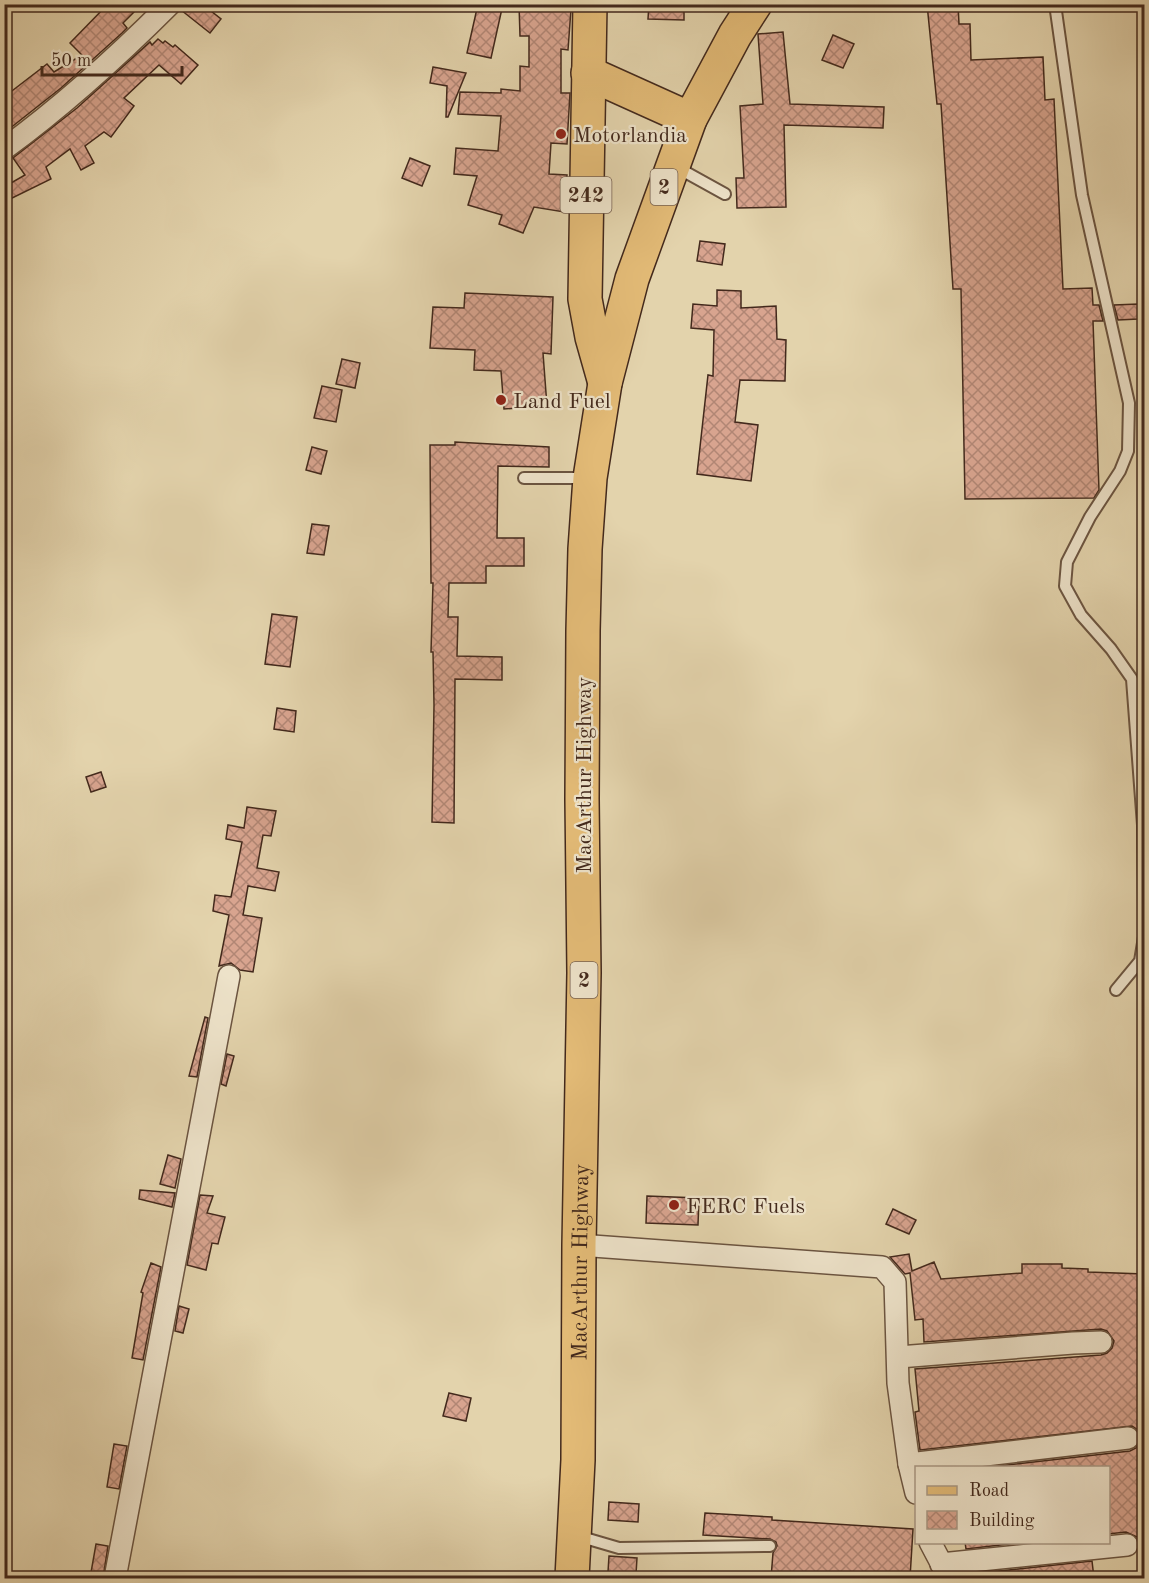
<svg xmlns="http://www.w3.org/2000/svg" width="1149" height="1583" viewBox="0 0 1149 1583" font-family="'Old Standard TT',serif">
<style>
.building{fill:url(#building-cross-hatch);stroke:#43291c;stroke-width:1.5}
.lines{fill:none;stroke-linecap:round;stroke-linejoin:round}
.service-casing{stroke:#6b5440;stroke-width:14}
.minor-casing{stroke:#6b5440;stroke-width:24}
.primary-casing{stroke:#43291c;stroke-width:36}
.trunk-casing{stroke:#43291c;stroke-width:36}
.service{stroke:#ede2c9;stroke-width:10}
.minor{stroke:#ede2c9;stroke-width:21}
.primary{stroke:#e2ba76;stroke-width:33}
.trunk{stroke:#e2ba76;stroke-width:33}
.poi-dot{fill:#8f2418;stroke:#ede2c9;stroke-width:2}
.labels{text-anchor:middle;stroke-width:4.5;stroke-linejoin:round;paint-order:stroke}
.shield{fill:#ede2c9;stroke:#766050;stroke-width:1.5}
.shield-label{font-size:21px;font-weight:bold;fill:#43291c}
.poi-label{font-size:22px;fill:#43291c;stroke:#ede2c9;text-anchor:start}
.street-label{font-size:22px;fill:#43291c;stroke:#ede2c9}
</style>
<defs>
<pattern id="building-cross-hatch" width="8" height="8" patternUnits="userSpaceOnUse" patternTransform="scale(1.5)"><rect width="8" height="8" fill="#d8a48f"/><path d="M0 0l8 8M0 8l8-8" fill="none" stroke="#b18674"/></pattern>
</defs>
<rect width="100%" height="100%" fill="#e3d3ac"/>
<filter id="stains"><feTurbulence type="fractalNoise" baseFrequency=".00333" numOctaves="4"/><feColorMatrix values="0 0 0 0 .2 0 0 0 0 .09 0 0 0 0 .02 0 0 0 .5 -.17"/></filter>
<radialGradient id="worn" r=".72"><stop offset=".6" stop-color="#630" stop-opacity="0"/><stop offset="1" stop-color="#630" stop-opacity=".3"/></radialGradient>
<g class="building">
<path d="M 108,4 L 142,4 L 123,23 L 127,28 L 122,33 L 61,88 L 4,133 L 4,97 L 47,64 L 54,72 L 82,55 L 70,43 Z"/>
<path d="M 182,4 L 202,4 L 221,19 L 210,33 L 181,10 Z"/>
<path d="M 478,4 L 503,4 L 491,58 L 467,53 Z"/>
<path d="M 519,4 L 547,4 L 547,9 L 571,9 L 568,50 L 561,49 L 561,93 L 570,93 L 567,144 L 551,143 L 549,174 L 567,175 L 564,212 L 534,207 L 523,233 L 499,224 L 502,215 L 468,205 L 477,176 L 454,174 L 456,148 L 498,151 L 501,116 L 458,114 L 460,92 L 501,93 L 501,89 L 520,91 L 520,66 L 529,67 L 529,36 L 520,36 Z"/>
<path d="M 649,4 L 684,4 L 684,20 L 648,19 Z"/>
<path d="M 927,4 L 958,4 L 959,24 L 970,24 L 971,60 L 1043,57 L 1045,100 L 1054,99 L 1063,289 L 1092,288 L 1093,305 L 1099,305 L 1103,321 L 1093,321 L 1099,490 L 1094,498 L 965,499 L 961,289 L 953,289 L 941,104 L 937,104 Z"/>
<path d="M 783,32 L 790,104 L 884,107 L 883,128 L 784,125 L 786,207 L 737,208 L 736,178 L 744,178 L 740,106 L 763,104 L 758,34 Z"/>
<path d="M 833,35 L 854,44 L 843,68 L 822,60 Z"/>
<path d="M 158,39 L 163,43 L 165,41 L 173,47 L 175,45 L 198,65 L 181,84 L 159,65 L 124,98 L 134,106 L 111,137 L 104,132 L 85,146 L 94,163 L 81,170 L 70,149 L 46,167 L 51,179 L 4,202 L 4,187 L 25,175 L 13,158 L 77,108 L 150,42 L 152,45 Z"/>
<path d="M 433,67 L 466,73 L 448,117 L 446,117 L 447,86 L 430,83 Z"/>
<path d="M 410,158 L 430,166 L 422,186 L 402,178 Z"/>
<path d="M 700,241 L 725,244 L 722,265 L 697,261 Z"/>
<path d="M 717,290 L 741,291 L 741,308 L 776,306 L 777,339 L 786,340 L 785,381 L 740,380 L 735,422 L 758,425 L 751,481 L 697,474 L 708,375 L 713,376 L 714,330 L 691,328 L 693,304 L 717,306 Z"/>
<path d="M 465,293 L 553,297 L 551,354 L 543,353 L 547,406 L 504,409 L 501,371 L 474,370 L 475,350 L 430,348 L 433,307 L 464,308 Z"/>
<path d="M 1138,304 L 1138,319 L 1118,320 L 1114,305 Z"/>
<path d="M 342,359 L 360,363 L 355,388 L 336,384 Z"/>
<path d="M 322,386 L 342,390 L 336,422 L 314,418 Z"/>
<path d="M 455,442 L 549,447 L 549,467 L 498,466 L 497,538 L 524,538 L 524,566 L 486,566 L 486,583 L 449,583 L 448,617 L 458,617 L 457,656 L 502,657 L 502,680 L 455,679 L 454,823 L 432,822 L 434,705 L 433,652 L 431,652 L 433,583 L 431,583 L 430,445 L 455,445 Z"/>
<path d="M 312,447 L 327,451 L 321,474 L 306,470 Z"/>
<path d="M 312,524 L 329,526 L 324,555 L 307,553 Z"/>
<path d="M 272,614 L 297,617 L 290,667 L 265,664 Z"/>
<path d="M 277,708 L 296,711 L 294,732 L 274,729 Z"/>
<path d="M 101,772 L 106,787 L 91,792 L 86,777 Z"/>
<path d="M 247,807 L 276,811 L 271,836 L 263,835 L 257,868 L 279,872 L 275,891 L 248,886 L 243,915 L 262,918 L 253,972 L 240,970 L 231,963 L 219,966 L 229,915 L 213,911 L 215,895 L 231,897 L 242,842 L 226,839 L 228,825 L 244,828 Z"/>
<path d="M 205,1017 L 208,1018 L 197,1077 L 189,1076 Z"/>
<path d="M 227,1054 L 234,1056 L 226,1086 L 221,1084 Z"/>
<path d="M 168,1155 L 181,1159 L 175,1188 L 160,1184 Z"/>
<path d="M 140,1190 L 175,1193 L 172,1207 L 139,1199 Z"/>
<path d="M 200,1195 L 213,1196 L 207,1213 L 225,1217 L 218,1244 L 212,1243 L 206,1270 L 187,1265 Z"/>
<path d="M 647,1196 L 699,1198 L 698,1225 L 646,1223 Z"/>
<path d="M 893,1209 L 916,1220 L 909,1234 L 886,1224 Z"/>
<path d="M 909,1254 L 912,1271 L 934,1262 L 941,1279 L 1022,1273 L 1022,1264 L 1062,1264 L 1062,1268 L 1088,1269 L 1088,1272 L 1144,1274 L 1144,1537 L 1137,1537 L 1126,1532 L 1108,1534 L 1108,1467 L 990,1467 L 1130,1451 L 1136,1448 L 1141,1437 L 1138,1430 L 1132,1426 L 920,1450 L 915,1412 L 919,1411 L 915,1369 L 1101,1355 L 1107,1353 L 1112,1348 L 1114,1341 L 1107,1331 L 1101,1329 L 924,1342 L 923,1319 L 915,1320 L 910,1273 L 905,1274 L 890,1257 Z"/>
<path d="M 151,1263 L 161,1267 L 143,1360 L 132,1358 L 143,1293 L 141,1292 Z"/>
<path d="M 179,1306 L 189,1309 L 183,1333 L 175,1331 Z"/>
<path d="M 449,1393 L 471,1398 L 466,1421 L 443,1416 Z"/>
<path d="M 114,1444 L 127,1446 L 119,1489 L 107,1487 Z"/>
<path d="M 609,1502 L 639,1504 L 638,1522 L 608,1520 Z"/>
<path d="M 705,1513 L 772,1517 L 772,1520 L 913,1529 L 910,1578 L 771,1578 L 773,1553 L 777,1546 L 776,1542 L 770,1539 L 703,1535 Z"/>
<path d="M 965,1542 L 1026,1542 L 966,1549 Z"/>
<path d="M 96,1544 L 108,1546 L 103,1578 L 90,1578 Z"/>
<path d="M 609,1556 L 637,1558 L 636,1574 L 608,1572 Z"/>
<path d="M 1092,1561 L 1094,1578 L 973,1578 L 972,1574 Z"/>
</g>
<g class="lines">
<g class="service-casing">
<g id="service">
<path d="M 1055,4 L 1082,195 L 1129,403 L 1128,451 L 1120,471 L 1090,517 L 1067,562 L 1065,586 L 1081,615 L 1111,649 L 1132,679 L 1143,825 L 1144,903"/>
<path d="M 678,168 L 725,194"/>
<path d="M 524,478 L 586,478"/>
<path d="M 1116,990 L 1140,961 L 1144,937"/>
<path d="M 578,1536 L 619,1548 L 770,1546"/>
</g>
</g>
<g class="minor-casing">
<g id="minor">
<path d="M 4,149 C 63,106 118,56 170,4"/>
<path d="M 579,1245 L 882,1267 L 895,1282 L 898,1383 L 909,1464 L 916,1493"/>
<path d="M 899,1357 L 1073,1343 L 1101,1342"/>
<path d="M 909,1464 L 1128,1438"/>
<path d="M 930,1542 L 949,1578"/>
<path d="M 941,1564 L 1127,1545"/>
<path d="M 115,1578 L 229,976"/>
</g>
</g>
<g class="primary-casing">
<path id="primary" d="M 590,4 L 585,299 L 592,337 L 605,383"/>
</g>
<g class="trunk-casing">
<g id="trunk">
<path d="M 588,73 L 690,119"/>
<path id="s1" d="M 572,1578 L 578,1460 L 579,1245 L 584,973 L 582,799 L 583,631 L 585,549 L 590,478 L 605,383 L 632,279 L 690,119 L 735,35 L 755,4"/>
</g>
</g>
<use href="#service" class="service"/>
<use href="#minor" class="minor"/>
<use href="#primary" class="primary"/>
<use href="#trunk" class="trunk"/>
</g>
<g class="poi-dot">
<circle cx="561" cy="134" r="6"/>
<circle cx="501" cy="400" r="6"/>
<circle cx="674" cy="1205" r="6"/>
</g>
<g class="labels">
<g class="shield">
<rect x="650.5" y="169" width="27" height="36" rx="4.5"/>
<rect x="560.5" y="177" width="51" height="36" rx="4.5"/>
<rect x="570.5" y="962" width="27" height="36" rx="4.5"/>
</g>
<g class="shield-label">
<text x="664" y="194">2</text>
<text x="586" y="202">242</text>
<text x="584" y="987">2</text>
</g>
<g class="poi-label">
<text x="573" y="142">Motorlandia</text>
<text x="513" y="408">Land Fuel</text>
<text x="686" y="1213">FERC Fuels</text>
</g>
<g class="street-label">
<text transform="translate(583 775) rotate(-90)" y="8">MacArthur Highway</text>
<text dy="8" stroke="none"><textPath href="#s1" startOffset="316">MacArthur Highway</textPath></text>
</g>
</g>
<rect width="1149" height="1583" fill="none" stroke="#e3d3ac" stroke-width="24"/>
<rect x="6" y="6" width="1137" height="1571" fill="none" stroke="#43291c" stroke-width="3"/>
<rect x="12" y="12" width="1125" height="1559" fill="none" stroke="#43291c" stroke-width="1.5"/>
<rect x="915" y="1466" width="195" height="78" fill="#ede2c9" stroke="#a99884" stroke-width="1.5"/>
<rect x="927" y="1486" width="30" height="9" fill="#e2ba76" stroke="#a99884" stroke-width="1.5"/>
<text x="969" y="1496" font-size="18" fill="#43291c">Road</text>
<rect x="927" y="1511" width="30" height="18" fill="url(#building-cross-hatch)" stroke="#a99884" stroke-width="1.5"/>
<text x="969" y="1526" font-size="18" fill="#43291c">Building</text>
<path d="M42 66v9h140v-9" fill="none" stroke="#43291c" stroke-width="3"/>
<text x="51" y="66" font-size="18" fill="#43291c" stroke="#ede2c9" stroke-width="4.5" paint-order="stroke">50 m</text>
<rect width="100%" height="100%" filter="url(#stains)"/>
<rect width="100%" height="100%" fill="url(#worn)"/>
</svg>
